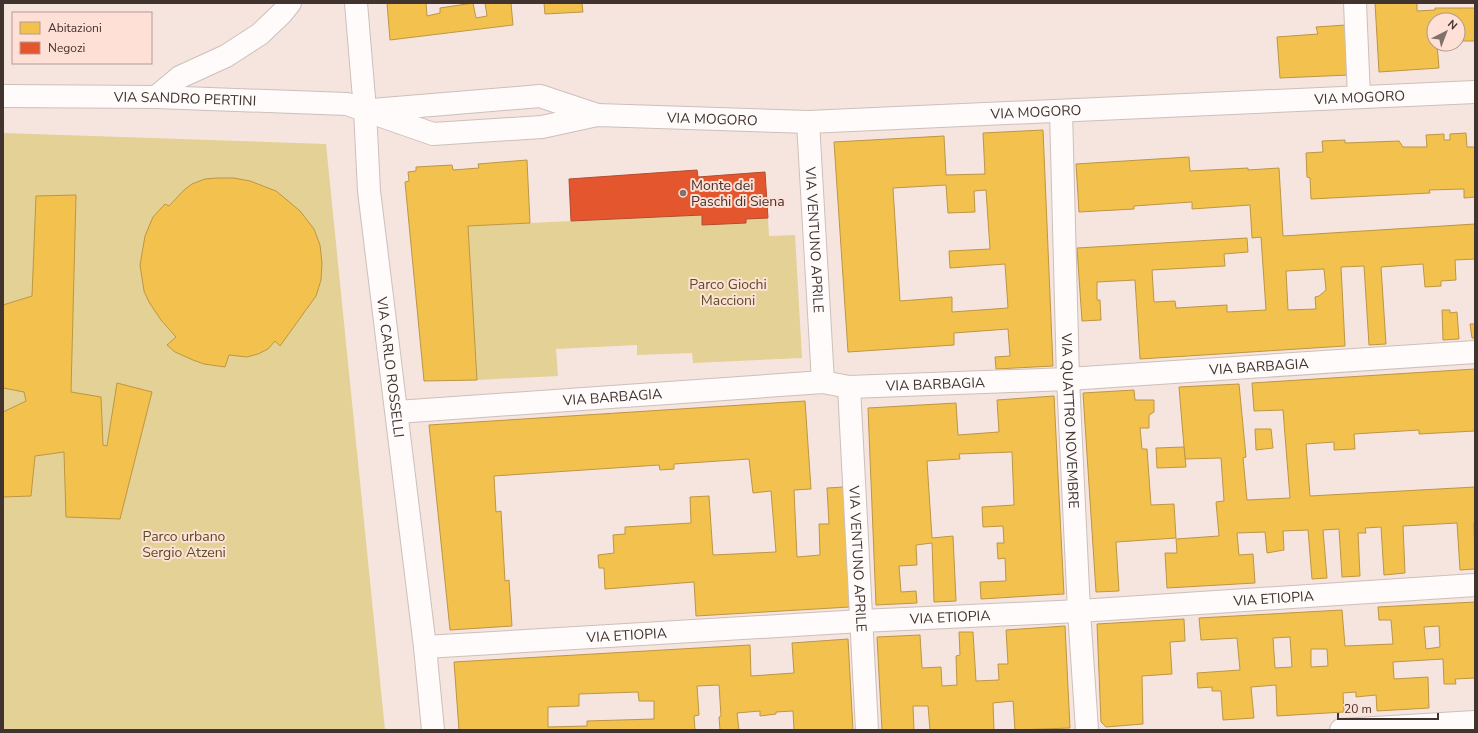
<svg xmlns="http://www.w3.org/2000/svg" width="1478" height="733" viewBox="0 0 1478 733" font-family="'Nunito Sans',sans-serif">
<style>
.green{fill:#e3d196}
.homes{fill:#f2c14e;stroke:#bd9644;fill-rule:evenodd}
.shops{fill:#e4572e;stroke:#b34c2e}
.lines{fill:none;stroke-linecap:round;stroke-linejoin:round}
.minor-casing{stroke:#cdbfba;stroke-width:24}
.tertiary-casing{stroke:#cdbfba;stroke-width:24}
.minor{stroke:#fefbfa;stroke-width:22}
.tertiary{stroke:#fefbfa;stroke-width:22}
.poi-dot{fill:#80716c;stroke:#ffe0d6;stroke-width:1.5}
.labels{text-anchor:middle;stroke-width:4;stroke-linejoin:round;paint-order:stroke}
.street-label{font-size:14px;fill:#41332e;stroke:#ffe0d6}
.poi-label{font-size:14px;fill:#41332e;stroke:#ffe0d6;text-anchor:start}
.park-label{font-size:14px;fill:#564f24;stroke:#ffe0d6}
</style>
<rect width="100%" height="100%" fill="#f6e5df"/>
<g class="green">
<path d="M 3,133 L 326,144 L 385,730 L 3,730 Z"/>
<path d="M 702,215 L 702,224 L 746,223 L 746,219 L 768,218 L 769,236 L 795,235 L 802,358 L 693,363 L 692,353 L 637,355 L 637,345 L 556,349 L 558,376 L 477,380 L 468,226 Z"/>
</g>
<g class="homes">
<path d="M 387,3 L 426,3 L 427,16 L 440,13 L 440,8 L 473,3 L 476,18 L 487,16 L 485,3 L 511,3 L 513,25 L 390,40 Z"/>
<path d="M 544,3 L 582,3 L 583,12 L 545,14 Z"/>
<path d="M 1375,3 L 1417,3 L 1417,11 L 1435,10 L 1435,8 L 1475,8 L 1475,41 L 1458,41 L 1458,20 L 1436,19 L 1434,20 L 1434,44 L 1437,44 L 1439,68 L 1379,72 Z"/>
<path d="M 1346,25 L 1349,75 L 1280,78 L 1277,37 L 1318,34 L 1316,27 Z"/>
<path d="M 1043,130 L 1053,366 L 996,369 L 995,357 L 1010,356 L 1008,329 L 954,333 L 954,345 L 848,352 L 834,142 L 944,136 L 946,175 L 985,174 L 983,133 ZM 946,185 L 948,213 L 975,212 L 974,191 L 986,190 L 990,249 L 949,251 L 950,268 L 1005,264 L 1008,308 L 952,312 L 952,297 L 900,301 L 893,188 Z"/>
<path d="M 1466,133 L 1467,147 L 1475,147 L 1475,197 L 1464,198 L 1464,189 L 1429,190 L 1430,193 L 1311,199 L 1310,178 L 1307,177 L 1306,153 L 1323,152 L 1322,141 L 1345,140 L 1345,143 L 1399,141 L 1403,147 L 1427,147 L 1426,135 L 1444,134 L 1444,140 L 1450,140 L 1450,134 Z"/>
<path d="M 1189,157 L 1190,171 L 1248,168 L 1248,170 L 1279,168 L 1283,236 L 1475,224 L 1475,259 L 1455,260 L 1456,280 L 1441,281 L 1441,286 L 1425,287 L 1423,264 L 1381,267 L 1386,344 L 1369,345 L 1364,266 L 1341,267 L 1345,346 L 1140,359 L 1135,280 L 1097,282 L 1097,300 L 1100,300 L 1101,320 L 1082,321 L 1077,248 L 1247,238 L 1248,252 L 1224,254 L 1225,266 L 1152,270 L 1154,302 L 1175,301 L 1176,308 L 1227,305 L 1227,312 L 1266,310 L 1261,237 L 1252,238 L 1250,205 L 1192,209 L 1192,202 L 1134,206 L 1134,209 L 1079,212 L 1076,164 ZM 1324,269 L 1326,290 L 1319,296 L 1315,297 L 1316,309 L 1288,310 L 1286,271 Z"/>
<path d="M 527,160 L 530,223 L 468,226 L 477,380 L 424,381 L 405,182 L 409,181 L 408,172 L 416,171 L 416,167 L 452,165 L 453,170 L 479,168 L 478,164 Z"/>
<path d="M 217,178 L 234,178 L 250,181 L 276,191 L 287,200 L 300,211 L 314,229 L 320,245 L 322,263 L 321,280 L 316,296 L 280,346 L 275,341 L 268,349 L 258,354 L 247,357 L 229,355 L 225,367 L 204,364 L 193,360 L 175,352 L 167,345 L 176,337 L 161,320 L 149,302 L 144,291 L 140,265 L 145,236 L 153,217 L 165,204 L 169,206 L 184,190 L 192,184 L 205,179 Z"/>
<path d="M 76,195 L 71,392 L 101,397 L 103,445 L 107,446 L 117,383 L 152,392 L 120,519 L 66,517 L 64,452 L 35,456 L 31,496 L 3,497 L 3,412 L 26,401 L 24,392 L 3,388 L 3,305 L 32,296 L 36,196 Z"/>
<path d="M 1442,310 L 1450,310 L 1450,313 L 1457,312 L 1459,339 L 1443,340 Z"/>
<path d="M 1470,324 L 1475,324 L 1475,338 L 1472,338 Z"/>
<path d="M 1475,369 L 1475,431 L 1419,434 L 1419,430 L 1354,434 L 1355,449 L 1334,450 L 1334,442 L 1306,444 L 1310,496 L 1475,487 L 1475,523 L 1474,523 L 1475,569 L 1460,570 L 1457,523 L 1403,526 L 1405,573 L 1384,575 L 1381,527 L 1365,528 L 1366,533 L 1358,533 L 1360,576 L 1342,577 L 1339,529 L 1323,530 L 1327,578 L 1312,579 L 1308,530 L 1283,531 L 1284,550 L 1267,553 L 1265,532 L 1237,533 L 1239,555 L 1253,554 L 1255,583 L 1167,588 L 1165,553 L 1177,553 L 1176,539 L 1219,536 L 1216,502 L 1224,501 L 1221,458 L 1185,459 L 1179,387 L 1239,384 L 1246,457 L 1243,458 L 1247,500 L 1290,498 L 1283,410 L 1254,411 L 1252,383 Z"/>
<path d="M 1134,390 L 1135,400 L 1154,400 L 1154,412 L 1149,415 L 1149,428 L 1140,428 L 1142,449 L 1147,449 L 1151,505 L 1174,504 L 1176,538 L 1116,542 L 1119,591 L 1096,592 L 1083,393 Z"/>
<path d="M 1054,396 L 1064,594 L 981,599 L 980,582 L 1006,581 L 1005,558 L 998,559 L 997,543 L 1004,543 L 1003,526 L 983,527 L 982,507 L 1014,505 L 1012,452 L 959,454 L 960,459 L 927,461 L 932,538 L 953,536 L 956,601 L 934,602 L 932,543 L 916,545 L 917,565 L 899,566 L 901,592 L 916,591 L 917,603 L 876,605 L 868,408 L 956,403 L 958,435 L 999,432 L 997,400 Z"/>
<path d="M 805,401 L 811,489 L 794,490 L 797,557 L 820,555 L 819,524 L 829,524 L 827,488 L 844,487 L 850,607 L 696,616 L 694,582 L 605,589 L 604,568 L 599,568 L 598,555 L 614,553 L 613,535 L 625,534 L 625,527 L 691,523 L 690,497 L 709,496 L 713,555 L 776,552 L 771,491 L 753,493 L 749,459 L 674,464 L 674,469 L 660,470 L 659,465 L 494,476 L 496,512 L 501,511 L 505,581 L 509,580 L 512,626 L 450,630 L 429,425 Z"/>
<path d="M 1255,429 L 1271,429 L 1273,448 L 1256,450 Z"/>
<path d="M 1184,447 L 1186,467 L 1157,468 L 1156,448 Z"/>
<path d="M 1475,602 L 1475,678 L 1455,679 L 1456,684 L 1444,684 L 1443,659 L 1393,662 L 1394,679 L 1428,677 L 1429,708 L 1377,711 L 1376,695 L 1356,697 L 1356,692 L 1343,693 L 1344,712 L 1277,716 L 1276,685 L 1251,687 L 1254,718 L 1223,720 L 1221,691 L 1212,691 L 1212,687 L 1198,688 L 1197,673 L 1240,670 L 1237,638 L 1201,640 L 1199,618 L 1342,610 L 1345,646 L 1393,644 L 1391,620 L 1379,620 L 1378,607 ZM 1439,626 L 1440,647 L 1426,649 L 1424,627 ZM 1290,637 L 1292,667 L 1275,668 L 1273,638 ZM 1311,649 L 1327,649 L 1328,666 L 1311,667 Z"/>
<path d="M 1184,619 L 1185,641 L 1170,642 L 1172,674 L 1142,676 L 1143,724 L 1106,727 L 1101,722 L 1097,624 Z"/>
<path d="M 1065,626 L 1070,728 L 1015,730 L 1013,701 L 993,703 L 994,730 L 930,730 L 928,706 L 913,706 L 914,730 L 882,730 L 877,637 L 920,635 L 922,668 L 941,667 L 942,686 L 957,685 L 956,656 L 960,655 L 959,632 L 973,632 L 976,681 L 999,680 L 998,664 L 1008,664 L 1006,630 Z"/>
<path d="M 848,639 L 853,730 L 794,730 L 793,711 L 776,712 L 776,714 L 760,716 L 760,711 L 737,713 L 739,730 L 720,730 L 719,717 L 721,716 L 719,685 L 697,686 L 699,715 L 694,716 L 695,730 L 459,730 L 454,662 L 750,645 L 751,676 L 794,673 L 792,643 ZM 638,692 L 639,701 L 654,701 L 654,719 L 587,721 L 587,726 L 548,727 L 548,707 L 579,706 L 579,694 Z"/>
</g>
<path class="shops" d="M 697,170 L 698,177 L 765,172 L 768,218 L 746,219 L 746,223 L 702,225 L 702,215 L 571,221 L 569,179 Z"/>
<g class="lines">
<g class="minor-casing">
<g id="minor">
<path d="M 1355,3 L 1359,97"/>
<path id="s1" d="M 3,96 L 156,97 L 347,104 L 433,134 L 542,127 L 597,115 L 808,122 L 1475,92"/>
<path d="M 372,110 L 540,96 L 597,115"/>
<path id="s2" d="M 1061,111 L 1068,379 L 1079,611 L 1087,730"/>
<path id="s3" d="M 808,122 L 823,382"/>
<path id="s4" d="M 849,387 L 867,730"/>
<path id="s5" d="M 397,412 L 823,382 L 849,387 L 1068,379 L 1475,352"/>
<path id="s6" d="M 425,647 L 861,621 L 1079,611 L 1475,585"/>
<path d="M 1341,730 L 1475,722"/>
</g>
</g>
<g class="tertiary-casing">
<g id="tertiary">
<path id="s7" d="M 356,3 L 365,110 L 369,191 L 425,647 L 433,730"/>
<path d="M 156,97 L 180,77 L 226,56 L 260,34 L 282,13 L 290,3"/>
</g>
</g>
<use href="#minor" class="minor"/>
<use href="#tertiary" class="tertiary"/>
</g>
<circle class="poi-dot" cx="683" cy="193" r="4"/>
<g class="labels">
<g class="street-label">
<text dy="5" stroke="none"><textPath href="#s1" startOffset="1364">VIA MOGORO</textPath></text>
<text dy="5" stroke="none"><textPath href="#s1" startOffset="182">VIA SANDRO PERTINI</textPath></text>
<text dy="5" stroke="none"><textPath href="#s1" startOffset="1040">VIA MOGORO</textPath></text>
<text dy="5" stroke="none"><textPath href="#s1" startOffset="716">VIA MOGORO</textPath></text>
<text dy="5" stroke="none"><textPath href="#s3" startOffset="118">VIA VENTUNO APRILE</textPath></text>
<text dy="5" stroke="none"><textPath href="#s5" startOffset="864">VIA BARBAGIA</textPath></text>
<text dy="5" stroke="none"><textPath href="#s7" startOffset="366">VIA CARLO ROSSELLI</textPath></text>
<text dy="5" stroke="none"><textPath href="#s5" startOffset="540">VIA BARBAGIA</textPath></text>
<text dy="5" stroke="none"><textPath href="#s5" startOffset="216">VIA BARBAGIA</textPath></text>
<text dy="5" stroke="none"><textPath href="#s2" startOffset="310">VIA QUATTRO NOVEMBRE</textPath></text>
<text dy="5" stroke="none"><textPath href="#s4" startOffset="172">VIA VENTUNO APRILE</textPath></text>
<text dy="5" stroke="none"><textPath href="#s6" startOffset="850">VIA ETIOPIA</textPath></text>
<text dy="5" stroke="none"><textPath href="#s6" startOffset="526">VIA ETIOPIA</textPath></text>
<text dy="5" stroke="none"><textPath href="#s6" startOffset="202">VIA ETIOPIA</textPath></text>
</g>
<g class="poi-label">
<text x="691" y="190">Monte dei<tspan x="691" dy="16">Paschi di Siena</tspan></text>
</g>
<g class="park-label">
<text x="728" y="289">Parco Giochi<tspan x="728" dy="16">Maccioni</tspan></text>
<text x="184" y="541">Parco urbano<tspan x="184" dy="16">Sergio Atzeni</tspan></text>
</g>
</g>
<rect width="1478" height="733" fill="none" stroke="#41332e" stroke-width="8"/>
<rect x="12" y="12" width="140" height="52" fill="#ffe0d6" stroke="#b39b93"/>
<rect x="20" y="22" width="20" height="12" fill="#f2c14e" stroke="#b39b93"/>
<text x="48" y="32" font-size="12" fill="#41332e">Abitazioni</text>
<rect x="20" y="42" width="20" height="12" fill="#e4572e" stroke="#b39b93"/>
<text x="48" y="52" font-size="12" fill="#41332e">Negozi</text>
<g transform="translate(1446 32) rotate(42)"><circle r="19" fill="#ffe0d6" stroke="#b39b93"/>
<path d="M0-3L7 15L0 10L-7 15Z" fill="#80716c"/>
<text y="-6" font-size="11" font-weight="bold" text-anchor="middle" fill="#41332e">N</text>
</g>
<path d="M1338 713v6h100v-6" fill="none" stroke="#41332e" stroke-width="2"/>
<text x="1344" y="713" font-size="12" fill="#41332e" stroke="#ffe0d6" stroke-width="3" paint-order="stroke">20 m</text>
</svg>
